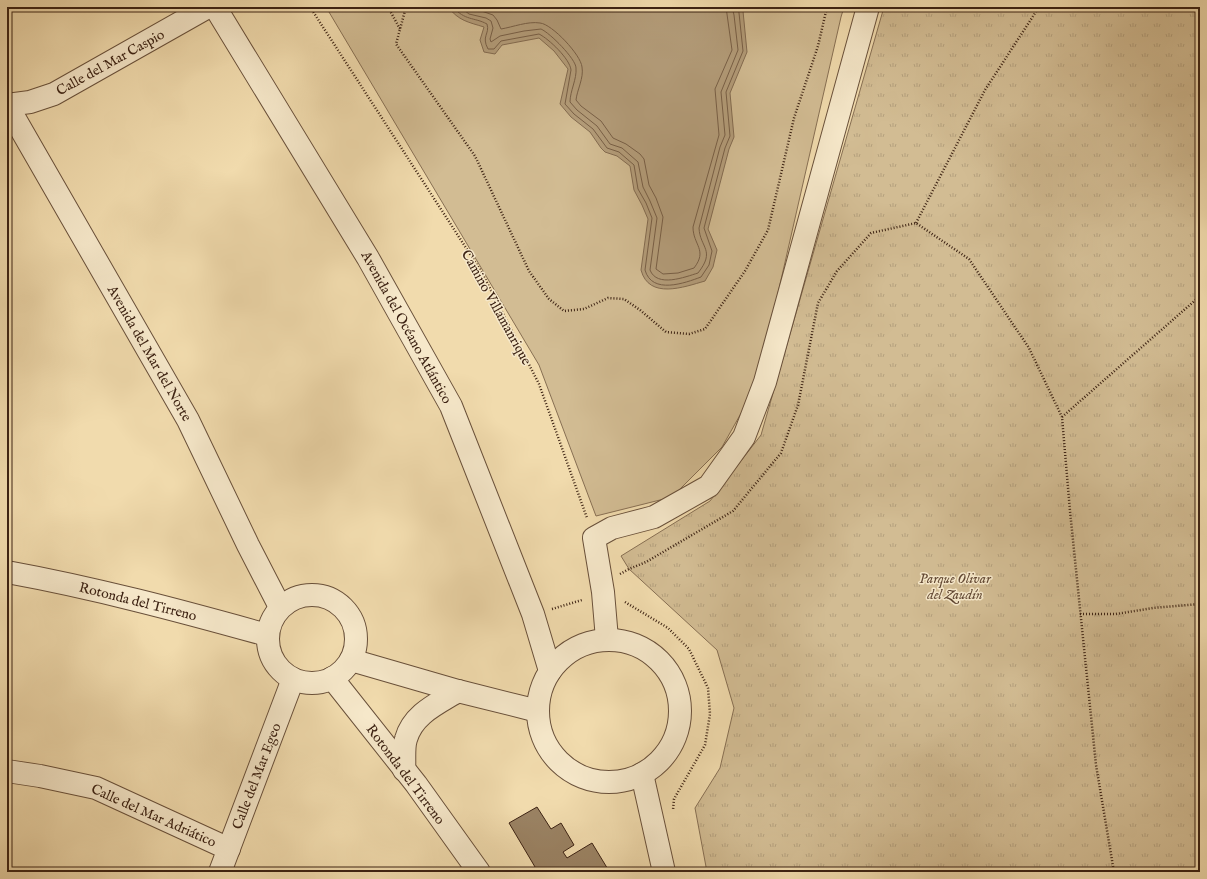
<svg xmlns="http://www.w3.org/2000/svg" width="1207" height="879" viewBox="0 0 1207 879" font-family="'IM FELL English',serif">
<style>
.grass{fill:#d2bc93;stroke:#876f53}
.park{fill:url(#park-tufts);stroke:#876f53}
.water{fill:#b39c79;stroke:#836b50}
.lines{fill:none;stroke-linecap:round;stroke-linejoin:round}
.shore{stroke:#785f46;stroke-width:1}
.building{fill:#9a8263;stroke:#3c2213}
.minor-casing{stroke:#69503a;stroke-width:24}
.path{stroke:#3c2213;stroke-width:2.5;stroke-dasharray:1 2;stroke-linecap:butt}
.minor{stroke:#f6e8ca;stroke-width:22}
.labels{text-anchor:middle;stroke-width:3;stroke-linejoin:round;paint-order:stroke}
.street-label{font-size:14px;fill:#3c2213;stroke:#f6e8ca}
.park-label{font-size:14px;font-style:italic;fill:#624833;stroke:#f6e8ca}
</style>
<defs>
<pattern id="park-tufts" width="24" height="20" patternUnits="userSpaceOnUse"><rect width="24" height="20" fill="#d2bc93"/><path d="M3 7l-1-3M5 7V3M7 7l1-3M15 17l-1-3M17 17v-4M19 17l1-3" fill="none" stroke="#b5a17e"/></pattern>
</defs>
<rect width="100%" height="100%" fill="#f1dbad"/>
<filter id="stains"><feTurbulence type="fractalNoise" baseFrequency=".005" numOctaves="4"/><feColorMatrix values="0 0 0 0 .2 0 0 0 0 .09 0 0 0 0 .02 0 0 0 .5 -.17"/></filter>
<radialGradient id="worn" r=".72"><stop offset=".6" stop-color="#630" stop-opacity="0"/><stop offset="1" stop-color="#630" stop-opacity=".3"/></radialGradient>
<path class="grass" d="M 326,7 L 844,7 L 841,17 L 757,385 L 722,447 L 672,497 L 596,516 L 539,365 Z"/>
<path class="park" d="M 884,7 L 1200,7 L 1200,872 L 707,872 L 695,808 L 720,768 L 734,708 L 717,650 L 629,569 L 621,556 L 710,501 L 761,435 Z"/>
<path class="water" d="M 448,7 L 741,7 L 743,11 L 747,52 L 730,93 L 734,137 L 729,149 L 708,229 L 717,250 L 713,267 L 705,281 C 684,287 649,300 641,270 L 648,219 L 642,205 L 634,190 L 630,166 L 617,156 L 605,152 L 601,148 L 590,132 L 571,117 L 560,104 L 568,69 L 554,51 L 539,38 L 502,45 L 495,54 L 484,52 L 480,40 L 484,27 C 468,22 459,21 448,7 Z"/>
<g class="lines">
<g class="shore">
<path d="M 453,7 C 465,21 474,17 487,24 C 490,34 481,36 488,49 L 494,49 L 501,41 L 539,34 C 549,39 570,59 571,70 L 565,104 L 574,114 L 593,129 L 607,148 L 619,152 L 634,165 L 638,189 L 646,203 L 652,218 L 645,270 C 652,295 685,283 701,277 L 709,265 L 712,251 L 704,228 L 725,148 L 730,136 L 726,92 L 743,51 L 739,13 L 738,7"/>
<path d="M 460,7 L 469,14 L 486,18 L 491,21 L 493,28 L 490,39 L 491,42 L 500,36 L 524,31 L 541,29 C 550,33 576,59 576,68 C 577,79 570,91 570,102 L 577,110 L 597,126 L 610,144 L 622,148 L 638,162 L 643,187 L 650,201 L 657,218 L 650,270 C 657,288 685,277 698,273 C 716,250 700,248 699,228 L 720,147 L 725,135 L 721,92 L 738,50 L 734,15 L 732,7"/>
<path d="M 470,7 L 493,15 L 497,20 L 501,29 C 513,27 528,21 540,23 C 552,24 581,55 582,67 C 584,78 577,90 576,100 L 581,106 L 601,121 L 613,138 L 626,144 L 640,154 L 644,159 L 649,185 L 656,198 L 663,217 L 656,269 L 663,274 L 678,273 L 694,268 C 708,250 693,245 693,227 L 719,135 L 715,89 L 732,50 L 726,7"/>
</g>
</g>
<path class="building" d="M 537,807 L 551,829 L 561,823 L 574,845 L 563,852 L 567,858 L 592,843 L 609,871 L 538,872 L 509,823 Z"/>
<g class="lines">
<g class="minor-casing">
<g id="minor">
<path d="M 215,7 L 368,258 L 451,406 L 533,614 L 550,671"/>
<path d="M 7,105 L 188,420 L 248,545 L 280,607"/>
<path d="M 7,105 L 30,102 L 54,94 L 208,7"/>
<path d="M 7,572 C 95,588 181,611 267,635"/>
<circle cx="312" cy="639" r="44"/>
<path d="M 607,639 L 603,592 L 594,538 L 612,528 L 654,517 L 709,486 L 744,437 L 765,382 L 868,7"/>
<circle cx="609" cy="711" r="71"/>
<path d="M 351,660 L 458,691 L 538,711"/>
<path d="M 332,678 L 416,784 L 479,872"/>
<path d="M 404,770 C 405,761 403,748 406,739 C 413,714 437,704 458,691"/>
<path d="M 7,771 L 40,776 L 96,788 L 229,849"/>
<path d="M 642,774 L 664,872"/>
<path d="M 220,872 L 293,679"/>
</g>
</g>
<g class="path">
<path d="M 310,7 L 481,271 L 539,384 L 587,518"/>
<path d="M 388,7 L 400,29"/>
<path d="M 406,7 L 396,44 L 475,156 L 529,271 L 549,299 L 564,311 L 584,309 L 608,298 L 624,299 L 640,310 L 666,332 L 689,334 L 705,329 L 745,271 L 768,230 L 794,118 L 818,46 L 827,7"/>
<path d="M 916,223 L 985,90 L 1039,7"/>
<path d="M 1062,417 L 1200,296"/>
<path d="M 620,574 L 629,569 L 646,562 L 733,511 L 781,453 L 798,405 L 818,303 L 837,271 L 871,233 L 916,223 L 969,259 L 1029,348 L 1062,417 L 1070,511 L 1096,765 L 1114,872"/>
<path d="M 625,602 L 668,628 L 689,649 L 708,688 L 710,714 L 705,745 L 674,799 L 673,810"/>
<path d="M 552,609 L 582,600"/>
<path d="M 1080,614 L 1116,614 L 1153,608 L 1200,604"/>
</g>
<use href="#minor" class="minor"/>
</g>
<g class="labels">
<g class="street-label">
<text transform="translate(110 62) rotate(-29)" y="5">Calle del Mar Caspio</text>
<text transform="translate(497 307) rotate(61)" y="5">Camino Villamanrique</text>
<text transform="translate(407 327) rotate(61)" y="5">Avenida del Océano Atlántico</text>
<text transform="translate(150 353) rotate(60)" y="5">Avenida del Mar del Norte</text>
<text transform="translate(138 601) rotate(14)" y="5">Rotonda del Tirreno</text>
<text transform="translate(406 774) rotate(53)" y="5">Rotonda del Tirreno</text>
<text transform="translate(256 776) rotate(-69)" y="5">Calle del Mar Egeo</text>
<text transform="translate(154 815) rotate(24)" y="5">Calle del Mar Adriático</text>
</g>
<g class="park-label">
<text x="955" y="583">Parque Olivar<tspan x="955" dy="16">del Zaudín</tspan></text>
</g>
</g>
<rect width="1207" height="879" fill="none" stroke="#f1dbad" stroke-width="24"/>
<rect x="8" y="8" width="1191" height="863" fill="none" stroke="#3c2213" stroke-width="2"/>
<rect x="12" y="12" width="1183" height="855" fill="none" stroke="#3c2213"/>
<rect width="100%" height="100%" filter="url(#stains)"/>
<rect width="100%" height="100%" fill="url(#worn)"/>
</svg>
